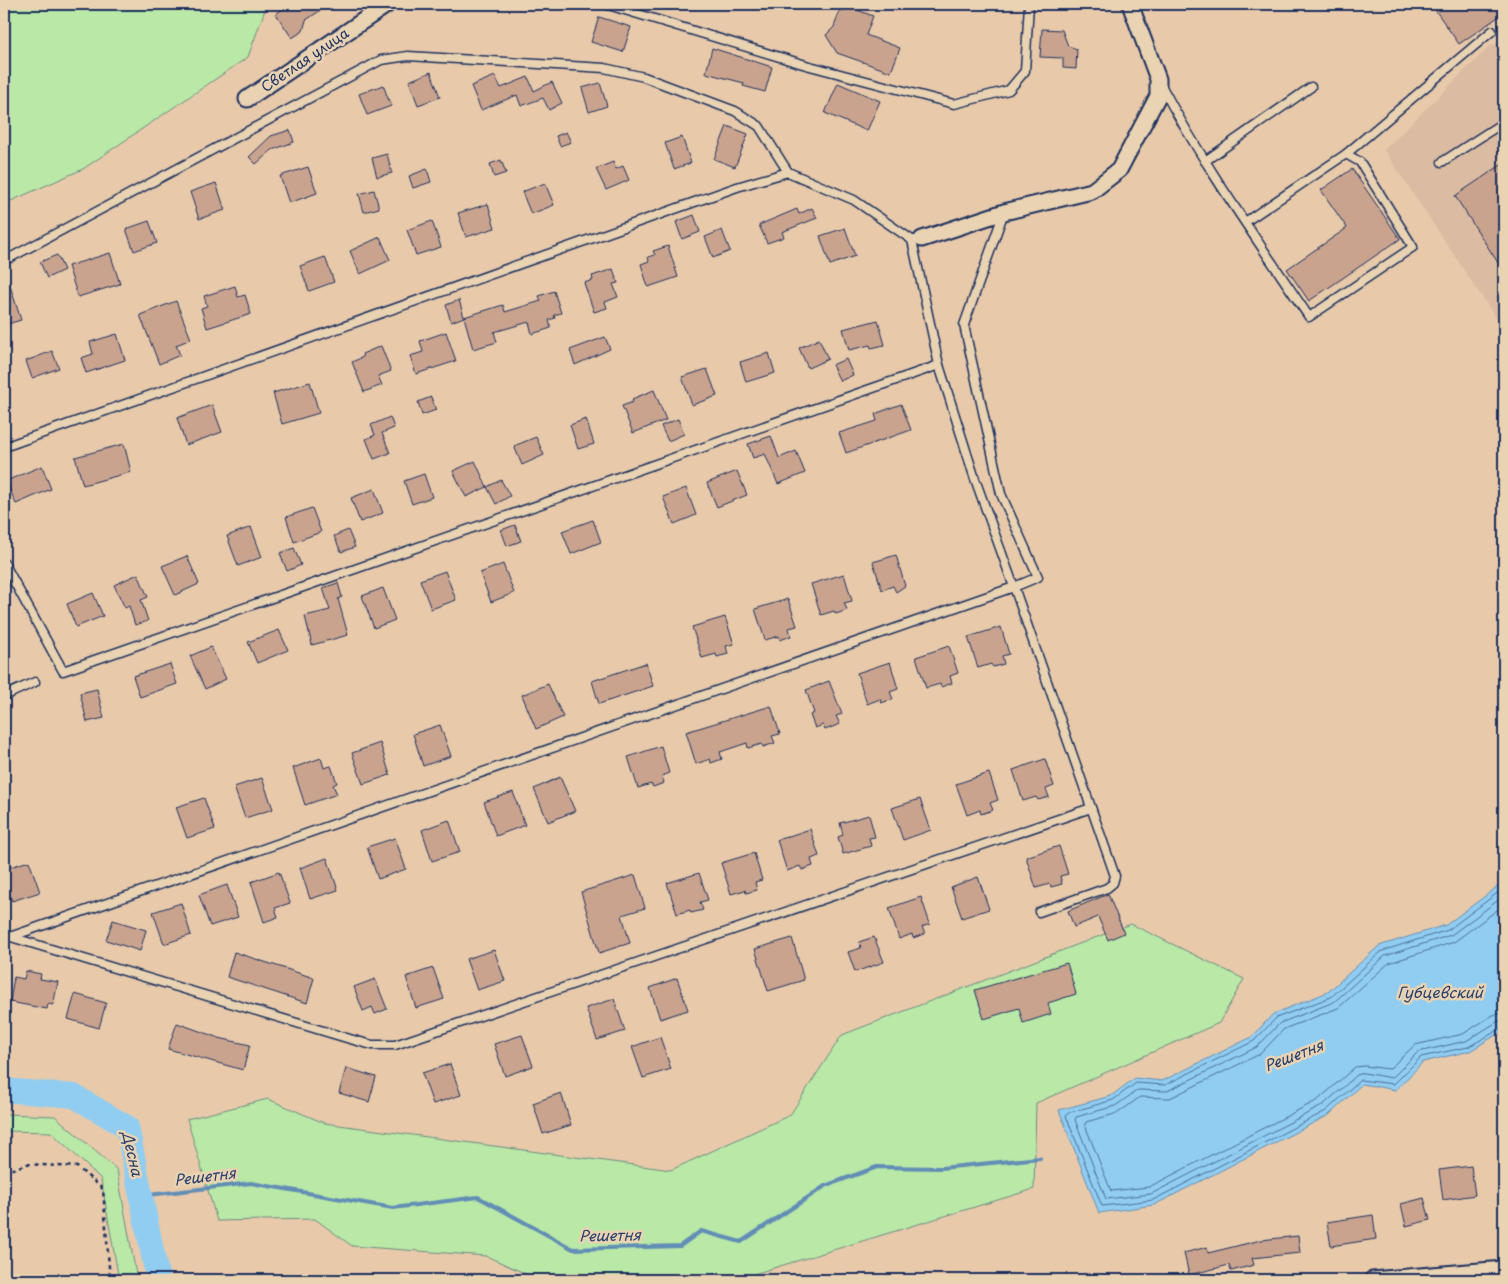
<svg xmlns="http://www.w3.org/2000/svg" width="1508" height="1284" viewBox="0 0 1508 1284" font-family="'Playpen Sans',sans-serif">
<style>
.built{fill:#dbbba1}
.green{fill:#bae8a6;stroke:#6a8c82}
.water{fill:#91cdf1;stroke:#628eb6}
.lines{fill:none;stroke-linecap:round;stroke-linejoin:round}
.shore{stroke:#4a6e99;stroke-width:1}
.stream{stroke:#628eb6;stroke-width:4}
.river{stroke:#91cdf1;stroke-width:24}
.building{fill:#caa38f;stroke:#1b2f5e}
.service-casing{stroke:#1b2f5e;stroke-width:11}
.minor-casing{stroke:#1b2f5e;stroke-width:19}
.path{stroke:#1b2f5e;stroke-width:2.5;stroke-dasharray:4 4;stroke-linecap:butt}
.service{stroke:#e9d3b2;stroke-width:8}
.minor{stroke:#e9d3b2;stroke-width:15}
.labels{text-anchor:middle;stroke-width:5;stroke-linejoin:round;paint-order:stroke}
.street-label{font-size:14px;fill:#1b2f5e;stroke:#e9d3b2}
.water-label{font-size:15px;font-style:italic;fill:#273f6d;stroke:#e9d3b2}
</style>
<rect width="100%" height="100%" fill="#e8caaa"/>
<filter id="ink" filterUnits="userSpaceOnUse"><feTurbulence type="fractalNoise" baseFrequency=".02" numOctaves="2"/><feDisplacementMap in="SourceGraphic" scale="10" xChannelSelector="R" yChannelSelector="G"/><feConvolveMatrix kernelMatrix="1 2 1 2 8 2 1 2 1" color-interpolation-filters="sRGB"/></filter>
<g filter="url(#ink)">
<path class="built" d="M 1504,41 L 1504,330 L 1384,150 L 1490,46 Z"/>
<g class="green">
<path d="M 4,4 L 267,4 L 248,57 L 83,169 L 4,204 Z"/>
<path d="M 1131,924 L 1244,979 L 1219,1023 L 1036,1103 L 1034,1189 L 734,1280 L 540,1280 L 486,1256 L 352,1246 L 315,1219 L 217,1221 L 187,1119 L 268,1099 L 324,1123 L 671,1170 L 790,1115 L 842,1035 Z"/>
<path d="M 4,1114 L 55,1116 L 117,1170 L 137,1280 L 119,1280 L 101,1179 L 51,1132 L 4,1131 Z"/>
</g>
<path class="water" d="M 1504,882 L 1504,1030 L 1470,1051 L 1423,1062 L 1396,1090 L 1362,1084 L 1329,1115 L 1154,1205 L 1099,1213 L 1059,1110 L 1111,1096 L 1135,1078 L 1162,1081 L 1252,1037 L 1273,1014 L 1328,992 L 1379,946 L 1446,925 Z"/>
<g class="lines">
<g class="shore">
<path d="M 1504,888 L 1448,930 L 1382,951 L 1331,997 L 1276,1018 L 1254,1041 L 1165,1085 L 1136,1083 L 1113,1100 L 1068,1113 L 1066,1116 L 1102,1206 L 1153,1200 L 1326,1111 L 1360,1080 L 1394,1084 L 1421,1057 L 1468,1047 L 1504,1027"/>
<path d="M 1504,896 L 1451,935 L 1385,956 L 1334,1002 L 1280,1023 L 1257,1047 L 1167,1091 L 1138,1090 L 1115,1106 L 1076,1117 L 1075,1120 L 1106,1199 L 1151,1194 L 1322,1106 L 1357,1075 L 1364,1073 L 1392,1078 L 1418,1052 L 1466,1041 L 1497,1022 L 1504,1020"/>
<path d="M 1504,905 L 1454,942 L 1389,963 L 1338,1008 L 1284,1029 L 1260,1054 L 1170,1098 L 1140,1097 L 1118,1113 L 1086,1122 L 1085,1125 L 1111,1191 L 1149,1187 L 1318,1100 L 1355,1067 L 1365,1066 L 1389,1069 L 1415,1045 L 1463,1034 L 1493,1015 L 1504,1013"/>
</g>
<path class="stream" d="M 140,1196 L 251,1183 L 393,1208 L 478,1197 L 573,1249 L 680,1246 L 701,1231 L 741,1242 L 825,1186 L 877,1167 L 941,1168 L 1040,1158"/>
<path class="river" d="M 4,1090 L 74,1096 L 127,1127 L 158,1280"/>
</g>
<g class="building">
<path d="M 281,4 L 330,4 L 306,20 L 303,31 L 292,38 L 276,14 L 284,8 Z"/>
<path d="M 842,4 L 873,16 L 866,35 L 900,48 L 891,72 L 837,53 L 826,35 L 834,27 Z"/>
<path d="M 1431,4 L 1504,4 L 1504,13 L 1459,44 Z"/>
<path d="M 599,17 L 631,27 L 623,52 L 591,42 Z"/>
<path d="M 1042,29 L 1062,30 L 1068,46 L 1077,49 L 1076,69 L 1063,68 L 1063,58 L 1040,57 Z"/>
<path d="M 712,48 L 772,67 L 765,92 L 743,86 L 744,83 L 706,73 Z"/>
<path d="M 431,72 L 440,97 L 418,105 L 409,81 Z"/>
<path d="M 495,76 L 501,88 L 528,77 L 534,91 L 552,82 L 562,103 L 549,110 L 543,98 L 521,106 L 517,95 L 481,110 L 471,86 Z"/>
<path d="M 600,83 L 607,106 L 589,112 L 582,88 Z"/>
<path d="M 838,83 L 880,101 L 867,131 L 825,113 Z"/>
<path d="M 383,85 L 391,106 L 367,115 L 359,94 Z"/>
<path d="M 727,126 L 748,134 L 735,167 L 714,159 Z"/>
<path d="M 290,130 L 294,142 L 272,150 L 256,164 L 249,157 L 271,136 Z"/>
<path d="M 566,132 L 571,142 L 560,146 L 556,136 Z"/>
<path d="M 682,137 L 691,163 L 674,169 L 665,143 Z"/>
<path d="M 387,154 L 392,173 L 377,177 L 372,158 Z"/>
<path d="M 501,160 L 506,173 L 494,177 L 490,164 Z"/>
<path d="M 613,162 L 616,169 L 623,166 L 629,180 L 606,190 L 596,169 Z"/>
<path d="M 1504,163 L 1504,272 L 1455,196 Z"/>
<path d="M 308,167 L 317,193 L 289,203 L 280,176 Z"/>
<path d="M 427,169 L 431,182 L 413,188 L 409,176 Z"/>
<path d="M 1352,169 L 1400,239 L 1309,301 L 1287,269 L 1347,228 L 1321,190 Z"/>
<path d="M 216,183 L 225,210 L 199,219 L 190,192 Z"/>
<path d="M 545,183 L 554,205 L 531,214 L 522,192 Z"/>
<path d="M 374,190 L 379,208 L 364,212 L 359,194 Z"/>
<path d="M 488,204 L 495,228 L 466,237 L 458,213 Z"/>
<path d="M 812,208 L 817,218 L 782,232 L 784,237 L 767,243 L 759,225 L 797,209 L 799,214 Z"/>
<path d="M 694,215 L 700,232 L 682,239 L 676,222 Z"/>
<path d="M 149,221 L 157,243 L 134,251 L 126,229 Z"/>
<path d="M 432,221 L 441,247 L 416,255 L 407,230 Z"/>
<path d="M 845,228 L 855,256 L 830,265 L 820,236 Z"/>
<path d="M 722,230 L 730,251 L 713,258 L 705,237 Z"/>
<path d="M 380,237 L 390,260 L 360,274 L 350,251 Z"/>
<path d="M 668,246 L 678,277 L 648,287 L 641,264 L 649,261 L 648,257 L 655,255 L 653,251 Z"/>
<path d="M 110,253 L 120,284 L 78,297 L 68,266 Z"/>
<path d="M 57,255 L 64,270 L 47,278 L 40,262 Z"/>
<path d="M 325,257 L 334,282 L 309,291 L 300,266 Z"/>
<path d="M 613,269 L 618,283 L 613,284 L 618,297 L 605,302 L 607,308 L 594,312 L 584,283 L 593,280 L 592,276 Z"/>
<path d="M 4,273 L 6,273 L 21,320 L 4,325 Z"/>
<path d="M 235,286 L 238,297 L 245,295 L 251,314 L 207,328 L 201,308 L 207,306 L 204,296 Z"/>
<path d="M 554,291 L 561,313 L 554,315 L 555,318 L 549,320 L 551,328 L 532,334 L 529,322 L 494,332 L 497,342 L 473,349 L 464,317 L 503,305 L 505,312 L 541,301 L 539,296 Z"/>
<path d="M 459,300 L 464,317 L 451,322 L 446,305 Z"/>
<path d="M 176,301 L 191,339 L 176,345 L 180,355 L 159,364 L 140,315 Z"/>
<path d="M 878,320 L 885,345 L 871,348 L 870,345 L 849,350 L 843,329 Z"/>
<path d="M 446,332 L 456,361 L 416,374 L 410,356 L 423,352 L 420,341 Z"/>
<path d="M 117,334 L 125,360 L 86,373 L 81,358 L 93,354 L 90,342 Z"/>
<path d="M 605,337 L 610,349 L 575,365 L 570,350 Z"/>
<path d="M 819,339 L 828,359 L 808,368 L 799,348 Z"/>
<path d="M 381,346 L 391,371 L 378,376 L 382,385 L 364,392 L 352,362 L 363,357 L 362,354 Z"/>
<path d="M 52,351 L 59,368 L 32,378 L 26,361 Z"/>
<path d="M 769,353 L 775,373 L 746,382 L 740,362 Z"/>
<path d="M 846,359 L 853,375 L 840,381 L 832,365 Z"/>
<path d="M 707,369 L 717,396 L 692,405 L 682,377 Z"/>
<path d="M 310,382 L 319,413 L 282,424 L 273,393 Z"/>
<path d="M 654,390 L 666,420 L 633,433 L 622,406 L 633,402 L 632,399 Z"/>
<path d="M 431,397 L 436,410 L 422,415 L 418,402 Z"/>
<path d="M 901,404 L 911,430 L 846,453 L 839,433 L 877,421 L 875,414 Z"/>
<path d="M 212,405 L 222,432 L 186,445 L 177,418 Z"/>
<path d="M 390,417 L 394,428 L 382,433 L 390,453 L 374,459 L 366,439 L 375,435 L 371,425 Z"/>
<path d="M 586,419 L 594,444 L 578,449 L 570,425 Z"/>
<path d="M 678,419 L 684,434 L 668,441 L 661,426 Z"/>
<path d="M 771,436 L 779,458 L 796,451 L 805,473 L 778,484 L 765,454 L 753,458 L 748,444 Z"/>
<path d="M 536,437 L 544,455 L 522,465 L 514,446 Z"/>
<path d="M 124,444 L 131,472 L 83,485 L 75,457 Z"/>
<path d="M 475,461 L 487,487 L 466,497 L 453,471 Z"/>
<path d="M 42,466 L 51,489 L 16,504 L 6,481 Z"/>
<path d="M 737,471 L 747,495 L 717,507 L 707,483 Z"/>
<path d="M 424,474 L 432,497 L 412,504 L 404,481 Z"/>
<path d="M 501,480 L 510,496 L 496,504 L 487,487 Z"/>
<path d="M 686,488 L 696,515 L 674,524 L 663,497 Z"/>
<path d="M 374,489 L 383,513 L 360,522 L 351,498 Z"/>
<path d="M 312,508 L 321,532 L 294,542 L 286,517 Z"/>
<path d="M 593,520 L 601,542 L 571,554 L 562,531 Z"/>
<path d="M 515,525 L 521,541 L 507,546 L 501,530 Z"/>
<path d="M 251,527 L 262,557 L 238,566 L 227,536 Z"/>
<path d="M 348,530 L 355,547 L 341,552 L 334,536 Z"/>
<path d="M 294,548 L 301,565 L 287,571 L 280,553 Z"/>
<path d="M 896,555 L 905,586 L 896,592 L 893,586 L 882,590 L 873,562 Z"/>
<path d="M 187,556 L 199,584 L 175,595 L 162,566 Z"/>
<path d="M 503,564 L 514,593 L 491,602 L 480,573 Z"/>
<path d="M 445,571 L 456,600 L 431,609 L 420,580 Z"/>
<path d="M 138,574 L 148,597 L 141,600 L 148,621 L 135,625 L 129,606 L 125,608 L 114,585 Z"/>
<path d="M 844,574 L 852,601 L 844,603 L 847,610 L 836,614 L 834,611 L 821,615 L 811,584 Z"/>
<path d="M 338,583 L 342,597 L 338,599 L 348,635 L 312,645 L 305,616 L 330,610 L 323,588 Z"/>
<path d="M 383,588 L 395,620 L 374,628 L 362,596 Z"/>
<path d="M 93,593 L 103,616 L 76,627 L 67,604 Z"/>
<path d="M 788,599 L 797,626 L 789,628 L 791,636 L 780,640 L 779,636 L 765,640 L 755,609 Z"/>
<path d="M 725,617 L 734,644 L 726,646 L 728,654 L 717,657 L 716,654 L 702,658 L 692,627 Z"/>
<path d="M 1001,627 L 1009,654 L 1002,656 L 1004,664 L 993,667 L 991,664 L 978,668 L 968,637 Z"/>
<path d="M 279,630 L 288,650 L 257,663 L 248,642 Z"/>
<path d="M 949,646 L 958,673 L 950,676 L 952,683 L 941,687 L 940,684 L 926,688 L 916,657 Z"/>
<path d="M 211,647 L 226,679 L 205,689 L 190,656 Z"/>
<path d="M 890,662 L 898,689 L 890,692 L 893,699 L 881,703 L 880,699 L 867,704 L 857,673 Z"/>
<path d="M 646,663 L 653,686 L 599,704 L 592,681 Z"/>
<path d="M 170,664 L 177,684 L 140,697 L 133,676 Z"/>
<path d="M 829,681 L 842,714 L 836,716 L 840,724 L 825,730 L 823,725 L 815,728 L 810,715 L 814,713 L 806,690 Z"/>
<path d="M 548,684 L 563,717 L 536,729 L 522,695 Z"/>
<path d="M 97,689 L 104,718 L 87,722 L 80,693 Z"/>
<path d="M 771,706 L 780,734 L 772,736 L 775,743 L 763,747 L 762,744 L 748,748 L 747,743 L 720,752 L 722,759 L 711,763 L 710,759 L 696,764 L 686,732 Z"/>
<path d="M 440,725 L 451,756 L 423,766 L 413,734 Z"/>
<path d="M 380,743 L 390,775 L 363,784 L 352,753 Z"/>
<path d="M 661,746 L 669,773 L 662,776 L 664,783 L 653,787 L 651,784 L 638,788 L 628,757 Z"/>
<path d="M 321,758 L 324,768 L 331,766 L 337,783 L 333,785 L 337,794 L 305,805 L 293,768 Z"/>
<path d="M 1045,759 L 1054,786 L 1046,789 L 1049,797 L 1038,800 L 1036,797 L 1023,801 L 1013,770 Z"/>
<path d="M 989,773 L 998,800 L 990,803 L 993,810 L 981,814 L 980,810 L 967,815 L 956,784 Z"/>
<path d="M 560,777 L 575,811 L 548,822 L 534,789 Z"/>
<path d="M 262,778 L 273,809 L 245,818 L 234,787 Z"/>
<path d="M 513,792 L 525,825 L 496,836 L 484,802 Z"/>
<path d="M 204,798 L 215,829 L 187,838 L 176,807 Z"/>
<path d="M 920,799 L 931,830 L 903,840 L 892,808 Z"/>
<path d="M 869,815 L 875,837 L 869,838 L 871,846 L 843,854 L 838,837 L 843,835 L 840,823 Z"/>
<path d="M 449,820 L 460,852 L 432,861 L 422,830 Z"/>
<path d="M 810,829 L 819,856 L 811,859 L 813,866 L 802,870 L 800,866 L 787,871 L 777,840 Z"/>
<path d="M 395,838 L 406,869 L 378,879 L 367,847 Z"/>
<path d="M 1059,846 L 1068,874 L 1060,876 L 1062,884 L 1051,887 L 1050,884 L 1036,888 L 1026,857 Z"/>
<path d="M 754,853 L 762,880 L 755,882 L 757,890 L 746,893 L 745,890 L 731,894 L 721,863 Z"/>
<path d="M 327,858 L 338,890 L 310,899 L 300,868 Z"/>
<path d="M 29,861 L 40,892 L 12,901 L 4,878 L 4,869 Z"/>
<path d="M 279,872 L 290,903 L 275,908 L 278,917 L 264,922 L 251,882 Z"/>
<path d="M 699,873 L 708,900 L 700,902 L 703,910 L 691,913 L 690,910 L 677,914 L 667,883 Z"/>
<path d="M 635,875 L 645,908 L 622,915 L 630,943 L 599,953 L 581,892 Z"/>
<path d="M 978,877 L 989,909 L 962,918 L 951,887 Z"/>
<path d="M 227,885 L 238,917 L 210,926 L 199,895 Z"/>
<path d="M 1108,894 L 1124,933 L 1108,940 L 1098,917 L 1074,927 L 1068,911 Z"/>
<path d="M 921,897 L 930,924 L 922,927 L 925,934 L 913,938 L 912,934 L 899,939 L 889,908 Z"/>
<path d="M 181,903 L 191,935 L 164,944 L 153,912 Z"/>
<path d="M 113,920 L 146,930 L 140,951 L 106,940 Z"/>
<path d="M 874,937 L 884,962 L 855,972 L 848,952 L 861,948 L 859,942 Z"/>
<path d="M 792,938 L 804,980 L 768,991 L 755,949 Z"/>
<path d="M 494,950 L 505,981 L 477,990 L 466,959 Z"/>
<path d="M 234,952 L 314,978 L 307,1003 L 227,977 Z"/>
<path d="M 1067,963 L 1076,994 L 1048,1003 L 1051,1014 L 1023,1023 L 1019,1008 L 984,1019 L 975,990 Z"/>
<path d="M 433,968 L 444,999 L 416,1008 L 406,977 Z"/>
<path d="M 26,971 L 41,974 L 40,979 L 58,982 L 53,1005 L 48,1004 L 47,1009 L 10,1002 L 14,977 L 24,979 Z"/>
<path d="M 677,978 L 688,1010 L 660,1019 L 650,988 Z"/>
<path d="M 375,979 L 387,1009 L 375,1014 L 372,1007 L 363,1011 L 354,987 Z"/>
<path d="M 75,994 L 106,1003 L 99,1028 L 68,1019 Z"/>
<path d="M 614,999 L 625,1031 L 597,1040 L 586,1008 Z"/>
<path d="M 177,1023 L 219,1038 L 250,1045 L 243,1070 L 168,1049 Z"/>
<path d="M 522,1035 L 533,1066 L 505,1076 L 494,1044 Z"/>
<path d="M 660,1037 L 671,1069 L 643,1078 L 632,1047 Z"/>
<path d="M 450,1064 L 461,1095 L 433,1104 L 422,1073 Z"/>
<path d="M 346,1068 L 376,1077 L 369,1102 L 339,1093 Z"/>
<path d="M 561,1093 L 571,1125 L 543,1134 L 533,1103 Z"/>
<path d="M 1471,1166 L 1475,1195 L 1443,1200 L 1439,1170 Z"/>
<path d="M 1424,1198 L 1430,1220 L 1406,1226 L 1401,1204 Z"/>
<path d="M 1373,1215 L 1376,1239 L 1331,1246 L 1327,1222 Z"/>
<path d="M 1298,1236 L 1300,1253 L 1252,1258 L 1254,1265 L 1231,1271 L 1229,1265 L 1189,1275 L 1184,1253 L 1207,1247 L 1208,1253 L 1261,1240 Z"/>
</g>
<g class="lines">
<g class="service-casing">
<g id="service">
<path d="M 605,4 L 806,65 L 954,104 L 1009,90 L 1025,71 L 1029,4"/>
<path d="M 1161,85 C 1204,166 1258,241 1309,317 L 1413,247 L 1360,162 L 1346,154 L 1245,222"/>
<path d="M 1346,154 L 1492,31"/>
<path d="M 1205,161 L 1311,87"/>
<path d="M 1442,162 L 1504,122"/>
<path d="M 1004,212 L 964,325 L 1001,494 L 1038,577 L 1014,587 L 1115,876 L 1113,883 L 1107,888 L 1039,912"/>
<path d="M 4,261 L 381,60 L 408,56 L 604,68 L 644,77 L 735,111 L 759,126 L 788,172"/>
<path d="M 4,447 L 737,187 L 788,172 L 854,200 L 912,240 L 915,240"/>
<path d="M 4,563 L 63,671 L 939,365 L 912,240"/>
<path d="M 4,696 L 35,682"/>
<path d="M 11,937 L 350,1039 L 372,1045 L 395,1045 L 1091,808"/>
<path d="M 4,939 L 1014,587 L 975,479 L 939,365"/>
</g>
</g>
<g class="minor-casing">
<g id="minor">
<path d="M 247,99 L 388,4"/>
<path d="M 922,239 L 1004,212 L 1092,191 L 1119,170 L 1158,96 L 1158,79 L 1130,4"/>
<path d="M 1372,1280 L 1504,1269"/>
</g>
</g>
<path class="path" d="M 4,1172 L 27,1164 L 77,1167 L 103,1189 L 110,1280"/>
<use href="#service" class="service"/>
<use href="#minor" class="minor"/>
</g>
</g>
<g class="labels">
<g class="street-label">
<text transform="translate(305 60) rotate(-34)" y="5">Светлая улица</text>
</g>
<g class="water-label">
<text x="1440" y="998">Губцевский</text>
<text transform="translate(1294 1056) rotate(-21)" y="5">Решетня</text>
<text transform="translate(132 1154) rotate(77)" y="5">Десна</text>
<text transform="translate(205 1177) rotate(-7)" y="5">Решетня</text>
<text transform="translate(610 1236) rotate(-1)" y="5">Решетня</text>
</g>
</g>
<rect width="1508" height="1284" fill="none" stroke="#e9d3b2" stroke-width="20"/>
<rect x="10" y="10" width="1488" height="1264" fill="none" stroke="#1b2f5e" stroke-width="2" filter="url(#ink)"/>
</svg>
